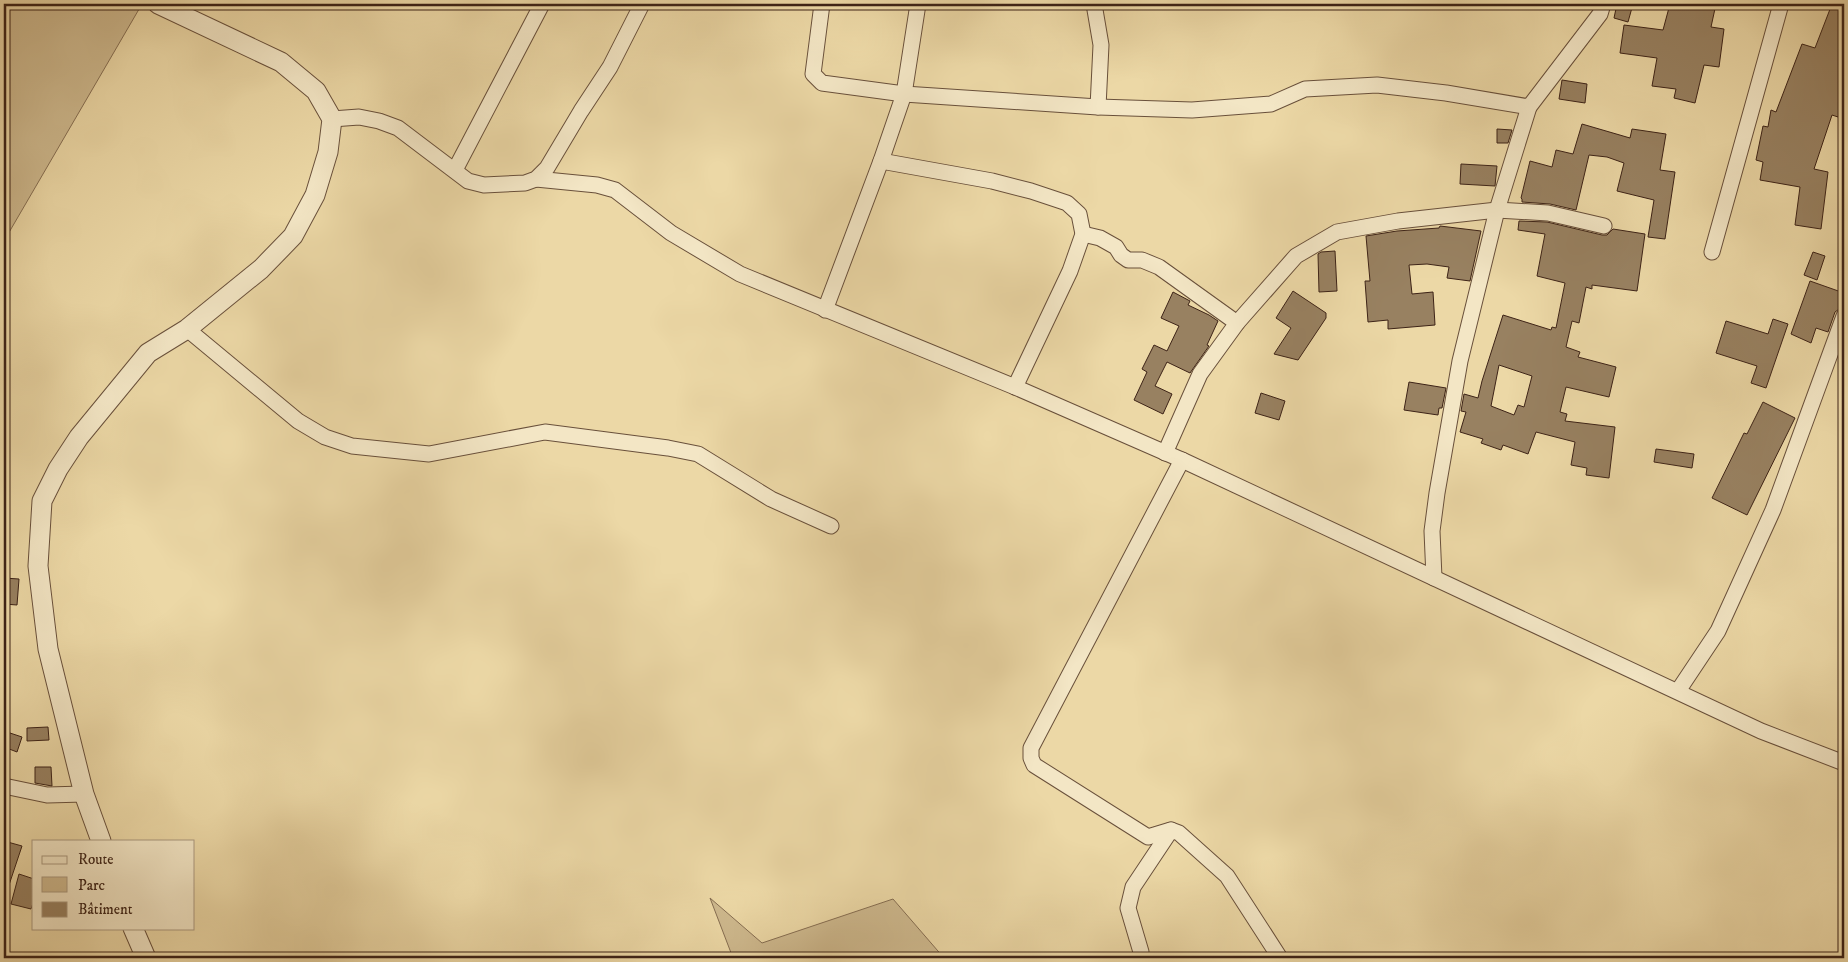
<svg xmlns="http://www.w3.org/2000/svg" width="1848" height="962" viewBox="0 0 1848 962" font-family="'IM FELL DW Pica',serif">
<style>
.green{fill:#ceb98e;stroke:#866e52}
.building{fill:#988161;stroke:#3d2317;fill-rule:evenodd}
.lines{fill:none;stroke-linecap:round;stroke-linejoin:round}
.minor-casing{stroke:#69503b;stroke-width:17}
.tertiary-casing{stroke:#69503b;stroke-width:21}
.minor{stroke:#f3e6c5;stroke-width:15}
.tertiary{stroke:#f3e6c5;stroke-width:19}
</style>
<rect width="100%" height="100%" fill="#ecd8a6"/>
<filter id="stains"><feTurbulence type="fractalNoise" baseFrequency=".004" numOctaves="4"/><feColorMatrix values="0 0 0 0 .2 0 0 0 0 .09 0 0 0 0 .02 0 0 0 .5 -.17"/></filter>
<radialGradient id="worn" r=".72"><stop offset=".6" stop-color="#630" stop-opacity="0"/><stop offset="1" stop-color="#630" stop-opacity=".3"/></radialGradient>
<g class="green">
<path d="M 4,4 L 142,4 L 4,241 Z"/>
<path d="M 710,898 L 762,943 L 893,899 L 944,958 L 733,958 Z"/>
</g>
<g class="building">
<path d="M 1617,4 L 1633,4 L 1628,22 L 1614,18 Z"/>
<path d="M 1670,4 L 1716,4 L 1711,27 L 1724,29 L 1719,67 L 1704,65 L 1695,103 L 1674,98 L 1676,89 L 1652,86 L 1657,58 L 1620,53 L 1624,25 L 1663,30 Z"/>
<path d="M 1832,4 L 1844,4 L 1844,101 L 1838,117 L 1832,115 L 1814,169 L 1828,172 L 1821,229 L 1795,225 L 1800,187 L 1760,180 L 1763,162 L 1756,160 L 1763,126 L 1768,127 L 1771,110 L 1776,112 L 1802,44 L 1815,48 Z"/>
<path d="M 1562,80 L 1587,84 L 1585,103 L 1559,99 Z"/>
<path d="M 1582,124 L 1630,138 L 1632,129 L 1666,134 L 1660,170 L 1675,172 L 1665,239 L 1648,237 L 1654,200 L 1617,191 L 1624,163 L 1607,157 L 1589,155 L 1576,210 L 1550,204 L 1522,202 L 1522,199 L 1521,198 L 1530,161 L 1552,167 L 1556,150 L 1573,154 Z"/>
<path d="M 1497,129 L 1512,130 L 1508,143 L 1497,143 Z"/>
<path d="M 1461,164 L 1497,166 L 1495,186 L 1460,184 Z"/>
<path d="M 1519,221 L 1547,222 L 1602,235 L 1607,235 L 1613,229 L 1645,234 L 1637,291 L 1592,285 L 1592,289 L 1586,287 L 1579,323 L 1572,321 L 1566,347 L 1580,352 L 1578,357 L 1616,367 L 1609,397 L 1566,387 L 1560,412 L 1567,414 L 1565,421 L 1615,427 L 1609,478 L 1586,475 L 1587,468 L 1571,465 L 1575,442 L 1536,432 L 1528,454 L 1503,445 L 1501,450 L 1481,443 L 1483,439 L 1460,432 L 1466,412 L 1461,411 L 1464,394 L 1478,398 L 1482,381 L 1503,315 L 1551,330 L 1552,327 L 1556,328 L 1565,283 L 1537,276 L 1545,234 L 1518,230 ZM 1499,365 L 1532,376 L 1524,407 L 1518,405 L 1514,415 L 1491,406 Z"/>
<path d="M 1440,226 L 1481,231 L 1470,281 L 1447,278 L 1449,267 L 1427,264 L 1409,265 L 1412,294 L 1433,292 L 1435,325 L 1388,329 L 1388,320 L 1368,322 L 1365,281 L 1370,281 L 1366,236 L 1397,231 L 1439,228 Z"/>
<path d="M 1335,251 L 1337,291 L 1319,292 L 1318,254 L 1321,252 Z"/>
<path d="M 1813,252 L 1825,256 L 1817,280 L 1804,275 Z"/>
<path d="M 1810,281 L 1844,293 L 1842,307 L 1835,312 L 1828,332 L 1816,328 L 1811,343 L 1791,334 Z"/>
<path d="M 1293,291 L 1326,313 L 1326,318 L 1298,360 L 1274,354 L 1291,328 L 1276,318 Z"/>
<path d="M 1173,292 L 1190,301 L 1188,305 L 1209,315 L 1218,321 L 1207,345 L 1209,346 L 1190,373 L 1167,362 L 1155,386 L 1172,394 L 1163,414 L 1134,400 L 1147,372 L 1142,369 L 1154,345 L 1167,351 L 1179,326 L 1161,318 Z"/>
<path d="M 1773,319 L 1788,324 L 1766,388 L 1751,383 L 1757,366 L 1716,353 L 1726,321 L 1768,334 Z"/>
<path d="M 1409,382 L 1446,388 L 1442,408 L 1439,408 L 1438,415 L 1404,410 Z"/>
<path d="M 1261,393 L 1285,401 L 1279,420 L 1255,413 Z"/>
<path d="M 1763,402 L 1795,418 L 1747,515 L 1712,498 L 1744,433 L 1747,434 Z"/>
<path d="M 1656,449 L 1694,454 L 1692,468 L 1654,462 Z"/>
<path d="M 4,578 L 19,579 L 17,605 L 4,604 Z"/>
<path d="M 48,727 L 49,740 L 27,741 L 27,728 Z"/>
<path d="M 4,731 L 22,737 L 17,752 L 4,747 Z"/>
<path d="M 35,767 L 51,767 L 52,786 L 35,783 Z"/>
<path d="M 4,841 L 22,846 L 6,894 L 4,894 Z"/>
<path d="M 19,874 L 34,879 L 34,900 L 31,909 L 11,904 Z"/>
</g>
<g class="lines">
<g class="minor-casing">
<g id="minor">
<path d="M 822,4 L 813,74 L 822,83 L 904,94 L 1098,107 L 1192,110 L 1271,104 L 1305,89 L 1377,85 L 1446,93 L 1529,107"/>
<path d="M 1094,4 L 1101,45 L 1098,107"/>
<path d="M 332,119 L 359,117 L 379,121 L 398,128 L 468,181 L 484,185 L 525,183 L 536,179 L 547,168 L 581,111 L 610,67 L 642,4"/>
<path d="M 881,161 L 992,181 L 1031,191 L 1067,203 L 1079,214 L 1083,234 L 1070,271 L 1015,387"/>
<path d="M 455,170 L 542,4"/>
<path d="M 536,179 L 597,185 L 615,190 L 671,233 L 740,274 L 1015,387 L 1182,460 L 1761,731 L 1844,763"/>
<path d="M 1083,234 L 1100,238 L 1116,247 L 1121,255 L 1128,260 L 1142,260 L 1159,267 L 1237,323"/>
<path d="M 1712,252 L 1781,4"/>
<path d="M 825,310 L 881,161 L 904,94 L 918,4"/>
<path d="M 187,329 L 298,421 L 325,437 L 352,446 L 429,454 L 545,432 L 668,448 L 698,454 L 771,499 L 831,526"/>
<path d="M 1165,453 L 1200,374 L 1237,323 L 1296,256 L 1337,232 L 1398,221 L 1497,210 L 1548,213 L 1604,226"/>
<path d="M 1182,460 L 1031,748 L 1031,758 L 1034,765 L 1148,837 L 1171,830 L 1179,833 L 1227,876 L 1280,958"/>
<path d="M 1434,578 L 1432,531 L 1437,493 L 1460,361 L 1497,210 L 1529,107 L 1600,14 L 1603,4"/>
<path d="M 1678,691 L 1718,631 L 1773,510 L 1844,316"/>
<path d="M 4,786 L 47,795 L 84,794"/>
<path d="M 1139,958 L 1141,952 L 1128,908 L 1133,887 L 1171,830"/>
</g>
</g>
<g class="tertiary-casing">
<g id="tertiary">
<path d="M 101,841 L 84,794 L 48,649 L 38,566 L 42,501 L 58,469 L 79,437 L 148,353 L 187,329 L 261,269 L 293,236 L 315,195 L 328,152 L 332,119 L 316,91 L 281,62 L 158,4"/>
<path d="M 133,928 L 146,958"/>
</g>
</g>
<use href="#minor" class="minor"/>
<use href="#tertiary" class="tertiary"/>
</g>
<rect width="1848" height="962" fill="none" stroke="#ecd8a6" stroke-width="20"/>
<rect x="5" y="5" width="1838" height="952" fill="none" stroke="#3d2317" stroke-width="2.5"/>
<rect x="10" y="10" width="1828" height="942" fill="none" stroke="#3d2317"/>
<rect x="32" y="840" width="162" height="90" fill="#f3e6c5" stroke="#aa987f"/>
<rect x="42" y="856" width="25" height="8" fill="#f3e6c5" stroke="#aa987f"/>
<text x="78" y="864" font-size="15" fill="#3d2317">Route</text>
<rect x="42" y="877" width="25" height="15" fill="#ceb98e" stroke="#aa987f"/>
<text x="78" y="890" font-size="15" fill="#3d2317">Parc</text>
<rect x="42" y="902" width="25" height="15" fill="#988161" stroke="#aa987f"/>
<text x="78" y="914" font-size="15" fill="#3d2317">Bâtiment</text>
<rect width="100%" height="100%" filter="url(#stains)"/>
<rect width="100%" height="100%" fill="url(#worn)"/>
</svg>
